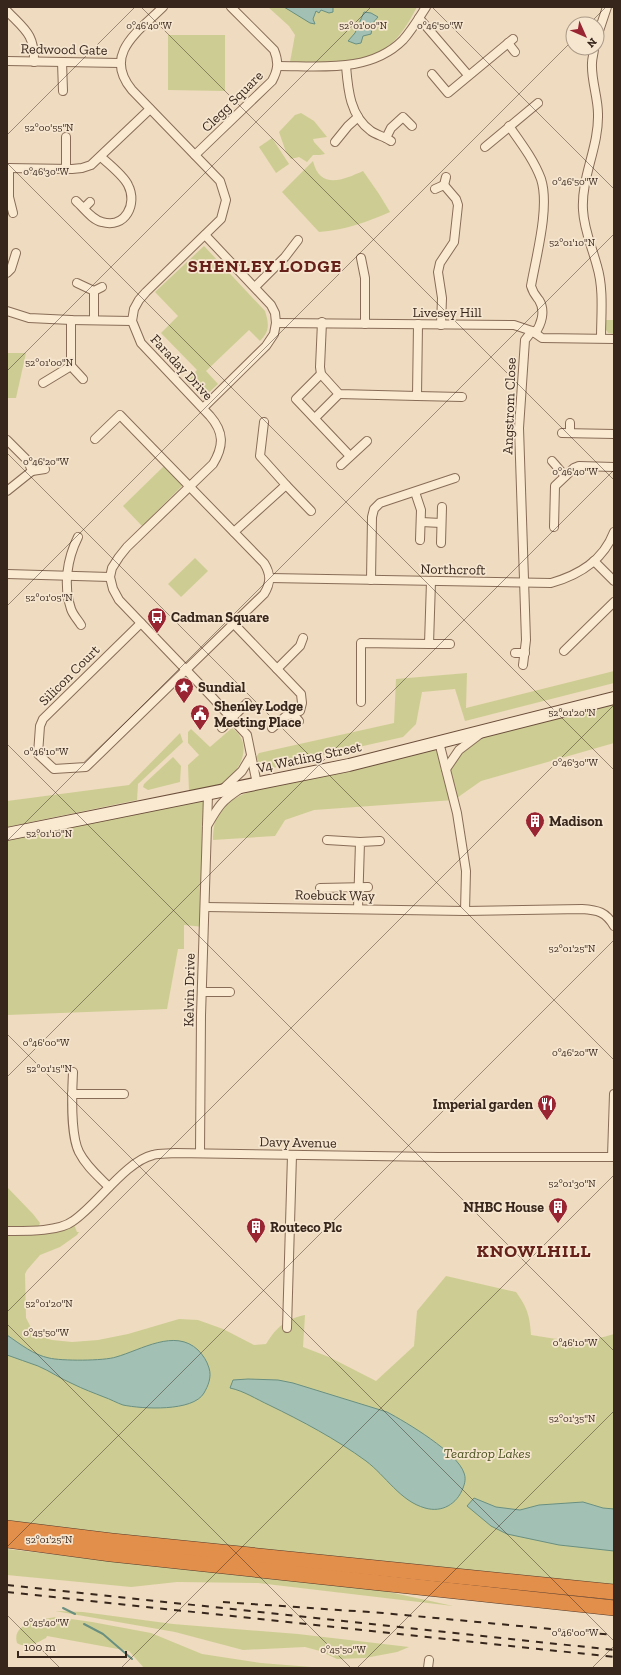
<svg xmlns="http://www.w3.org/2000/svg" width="621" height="1675" viewBox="0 0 621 1675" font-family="'Zilla Slab',serif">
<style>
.green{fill:#cdcd93}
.water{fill:#a2c1b4;stroke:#698f81}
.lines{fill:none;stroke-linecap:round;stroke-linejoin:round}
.stream{stroke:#698f81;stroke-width:2}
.street-casing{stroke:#886c57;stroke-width:10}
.secondary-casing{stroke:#6a4d3a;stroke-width:14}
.highway-casing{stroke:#553a2b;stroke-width:16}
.street{stroke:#faead2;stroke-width:8}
.secondary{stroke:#faead2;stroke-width:12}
.highway{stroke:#e28f4c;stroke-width:15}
.rail{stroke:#37261c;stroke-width:2;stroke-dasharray:7 7;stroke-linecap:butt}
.ticks{fill:none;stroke:#37261c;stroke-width:1;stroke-opacity:0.45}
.labels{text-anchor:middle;stroke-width:3.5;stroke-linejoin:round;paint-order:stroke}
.street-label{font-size:14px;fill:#37261c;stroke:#f6e6cf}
.poi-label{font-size:14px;font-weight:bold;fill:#37261c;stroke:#f6e6cf;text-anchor:start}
.park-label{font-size:14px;font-style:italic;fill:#4d5422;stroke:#f6e6cf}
.district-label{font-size:18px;font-weight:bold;letter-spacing:1px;fill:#65211a;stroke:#f6e6cf}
.ticks-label{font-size:10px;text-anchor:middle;fill:#37261c;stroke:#f6e6cf;stroke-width:3.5;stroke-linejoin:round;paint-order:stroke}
</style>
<rect width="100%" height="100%" fill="#efdbbf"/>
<g class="green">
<path d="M 268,7 L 364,7 L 369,8 L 370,7 L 417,7 C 411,18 404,31 395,40 C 368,67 325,64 290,62 L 295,35 L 289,26 Z"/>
<path d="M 168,35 L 225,35 L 225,91 L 168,90 Z"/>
<path d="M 301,113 L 314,121 L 327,137 L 313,139 L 314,142 L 325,154 L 320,155 L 313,155 L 307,162 L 299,157 L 291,159 L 286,152 L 279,132 L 295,115 Z"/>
<path d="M 272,138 L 289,164 L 276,173 L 259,147 Z"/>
<path d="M 313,161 C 320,190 343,180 363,171 L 379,194 L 390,212 C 367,222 345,230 319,232 L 282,192 Z"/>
<path d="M 204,246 L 265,311 C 269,324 270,331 260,341 L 249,330 L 206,371 L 218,384 L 203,398 L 186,381 L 197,370 L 161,333 L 178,316 L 155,292 Z"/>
<path d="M 605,320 L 614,320 L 614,334 L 608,333 L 605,328 Z"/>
<path d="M 7,353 L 26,353 L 16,398 L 7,398 Z"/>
<path d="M 164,466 L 183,485 L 142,526 L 123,506 Z"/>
<path d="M 195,558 L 208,571 L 181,597 L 168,584 Z"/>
<path d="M 614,671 L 614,683 L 465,721 L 455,689 L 422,692 L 416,724 L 403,737 L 292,762 L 268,770 L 261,768 L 256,757 L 259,753 L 394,723 L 396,679 L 467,673 L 466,708 Z"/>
<path d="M 614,698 L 614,743 L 481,781 L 454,800 L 314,810 L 285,820 L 275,836 L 213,840 C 213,826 216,810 229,802 C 252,786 283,784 310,777 C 353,766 396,754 439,742 L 446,768 L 451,760 L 484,731 Z"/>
<path d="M 232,728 C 250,740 245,762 231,776 C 228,778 225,782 222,784 C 212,788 199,789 189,792 L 188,765 L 199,755 L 188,743 L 188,732 L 191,729 L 210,747 Z"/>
<path d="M 180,733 L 183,742 L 138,784 L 137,800 L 7,827 L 7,801 L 129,785 Z"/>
<path d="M 173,757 L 181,766 L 180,782 L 148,790 L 143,787 L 144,784 Z"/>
<path d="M 208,794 L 204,927 L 184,925 L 184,949 L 178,949 L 167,1009 L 7,1015 L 7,841 L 142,807 Z"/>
<path d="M 7,1187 L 33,1214 L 40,1223 L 37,1230 L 73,1222 L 77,1232 L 79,1232 L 77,1235 L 60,1247 L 40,1255 L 27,1270 L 25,1274 L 26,1318 L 35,1335 L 52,1340 L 72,1342 L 98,1340 L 128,1334 L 179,1319 L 198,1320 L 223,1329 L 254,1345 L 266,1344 C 277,1327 285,1319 305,1315 L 303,1347 L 329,1357 L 376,1381 L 414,1346 L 417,1311 L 446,1276 L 516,1292 C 527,1307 530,1316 531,1335 C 558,1340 587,1343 614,1334 L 614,1592 L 7,1528 Z"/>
<path d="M 7,1549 L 102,1560 L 371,1588 L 453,1606 L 258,1583 L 177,1582 L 131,1587 L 7,1575 Z"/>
<path d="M 55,1611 L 83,1612 L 173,1624 L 298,1634 L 409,1647 L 397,1652 L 365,1658 L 337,1659 L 320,1651 L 305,1647 L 243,1650 L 175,1632 Z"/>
<path d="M 57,1617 L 92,1622 L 151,1633 L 202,1654 L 261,1663 L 324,1668 L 144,1668 L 129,1651 L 47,1636 L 46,1638 C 36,1643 27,1649 17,1643 C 11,1622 43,1619 57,1617 Z"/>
</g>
<g class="water">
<path d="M 284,7 L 333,7 L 333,12 L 329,13 L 321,10 L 319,13 L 316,11 L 313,19 L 315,24 L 310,23 Z"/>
<path d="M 364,12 L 371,13 L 378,17 L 372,24 L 372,29 L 371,34 L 363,36 L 361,43 L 356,44 L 348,41 L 355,33 Z"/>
<path d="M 7,1335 C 20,1344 34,1355 49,1358 C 61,1361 104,1361 116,1357 C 141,1350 175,1328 198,1350 C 203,1355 207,1361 209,1368 C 212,1377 208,1386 204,1393 C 193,1412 142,1409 123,1405 C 117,1403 110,1399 104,1397 C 94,1393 83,1389 73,1384 C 61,1379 50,1371 38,1366 C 28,1362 17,1359 7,1355 Z"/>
<path d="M 248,1379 L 278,1380 L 293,1383 L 387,1412 C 406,1422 458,1453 464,1473 C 466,1478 465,1483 463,1488 C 457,1504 442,1513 425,1508 C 400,1501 386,1476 366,1461 C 336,1439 302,1421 269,1405 C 256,1399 244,1391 230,1388 L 233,1380 Z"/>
<path d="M 474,1498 L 496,1507 L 520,1510 L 539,1505 L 583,1502 L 603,1508 L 614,1509 L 614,1551 L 559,1545 L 507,1534 L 491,1526 L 467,1506 Z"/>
</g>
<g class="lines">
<g class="stream">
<path d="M 63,1608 L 75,1614"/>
<path d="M 84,1624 L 103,1634 L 132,1659"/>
</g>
<g class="street-casing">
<g id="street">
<path d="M 163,7 C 139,31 102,54 132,90 L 220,181 L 226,200 L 221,219 L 146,292 L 139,300 L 134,309 L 132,321 L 141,343 L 210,416 C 224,432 224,446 213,464 L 127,547 L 119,557 L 112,568 L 110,577 L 113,589 L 119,600 L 212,697 L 247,735 L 257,784"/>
<path d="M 7,11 C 24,29 35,34 34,62"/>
<path d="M 419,18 L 468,75"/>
<path d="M 597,37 L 607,7"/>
<path d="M 508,43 L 515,52"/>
<path d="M 594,48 C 594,53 592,58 592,63 C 591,80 598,97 598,114 C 599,147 581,177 583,210 C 584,230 592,247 597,266 C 604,289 601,315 601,338"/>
<path d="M 7,61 L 120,63"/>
<path d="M 62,62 L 63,91"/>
<path d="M 278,66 C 321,66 370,73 403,40 C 412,30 419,18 426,7"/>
<path d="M 346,66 C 348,90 350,116 371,131 C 377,135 385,137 391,141"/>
<path d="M 432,74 L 448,93 L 513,39"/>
<path d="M 509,126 C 521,143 534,160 541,179 C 550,207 536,257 531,286 C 533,293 535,295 539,300 C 546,311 541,325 535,333"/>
<path d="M 66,137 L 66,168"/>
<path d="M 386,138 L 391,128 L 403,117 L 412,126"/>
<path d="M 335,142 L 348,126 L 358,117"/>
<path d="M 485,147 L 538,103"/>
<path d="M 195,155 L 272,81 C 278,70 279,62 274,50 L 231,7"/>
<path d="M 7,168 L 72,169 L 82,168 L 91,165 L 150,109"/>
<path d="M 9,168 L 9,197 L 13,213"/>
<path d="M 444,185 L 446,177"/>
<path d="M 435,189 L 444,185 L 456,199 L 458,205 L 454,242 L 440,263 L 438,272 L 442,298 L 441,325"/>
<path d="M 76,201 C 84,208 92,220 102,222 C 125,229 138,204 128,185 C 124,176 109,164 101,157"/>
<path d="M 84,208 L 90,202"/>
<path d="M 361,258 L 365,278 L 365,324"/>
<path d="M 7,273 L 11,269 L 16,253"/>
<path d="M 77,283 L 94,291 L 94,320"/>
<path d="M 255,287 L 285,257 L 298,240"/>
<path d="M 94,291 L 102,287"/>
<path d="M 7,311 L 29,318 L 71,320 L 132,321"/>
<path d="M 322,322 L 320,367 L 321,374 L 339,394 L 417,396 L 418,324"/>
<path d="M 276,323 L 514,325 L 532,331 L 542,338 L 614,339"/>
<path d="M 71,366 L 83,379"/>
<path d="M 321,374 L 296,399 L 350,456"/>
<path d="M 43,383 L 71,366 L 71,320"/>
<path d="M 417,396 L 462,397"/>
<path d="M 203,408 L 266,346 L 274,334 L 276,323 L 275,313 L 271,305 L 205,235"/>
<path d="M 315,418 L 339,394"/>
<path d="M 562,433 L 614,434"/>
<path d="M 570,433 L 570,423"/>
<path d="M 95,439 L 120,415 L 264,563 C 271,574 271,583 264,594 L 86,767 L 54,769 L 38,754 L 40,726 L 43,719 L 141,623"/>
<path d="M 7,440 L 28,461 L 32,471 L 7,491"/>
<path d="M 552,461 L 565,476"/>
<path d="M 341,465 L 367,441"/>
<path d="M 32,471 L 45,469"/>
<path d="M 286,485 L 311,511"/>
<path d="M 415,492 L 421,510 L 420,540"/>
<path d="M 421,522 L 441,523"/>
<path d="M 554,527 L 555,486 L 574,468 L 579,466 L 614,467"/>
<path d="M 234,532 L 286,485 L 260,456 L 264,422"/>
<path d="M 78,537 C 67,559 63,586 71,609 C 73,615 78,620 81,625"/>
<path d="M 441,543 L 442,507"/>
<path d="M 594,561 L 614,581"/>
<path d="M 7,574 L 110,577"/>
<path d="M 270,578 L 551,583 C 579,575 603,561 614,532"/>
<path d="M 371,580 L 372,517 L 374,509 L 380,503 L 455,478"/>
<path d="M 234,624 L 301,694 L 302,703 L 300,711 L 286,716 L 272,728"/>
<path d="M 429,644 L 450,644"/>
<path d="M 564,651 L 614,602"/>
<path d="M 515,653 L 525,653"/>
<path d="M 523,665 L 526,640 L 519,428 L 525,340 L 532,331"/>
<path d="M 277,669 L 300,646 L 303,638"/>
<path d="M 361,702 L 361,643 L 429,644 L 431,581"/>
<path d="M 293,714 L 299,721"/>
<path d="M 222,728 L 247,703"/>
<path d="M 439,742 L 457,813 L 466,871 L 465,911"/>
<path d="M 446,769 L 459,750 L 480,734"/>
<path d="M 223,789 L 242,771 L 251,756"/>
<path d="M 207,826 C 218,807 221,801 240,789"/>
<path d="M 327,840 L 360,842"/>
<path d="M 320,888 L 368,887"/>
<path d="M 205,907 L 465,911 L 582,909 C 598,910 606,912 614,926"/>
<path d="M 358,909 L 360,842 L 380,841"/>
<path d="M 202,992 L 230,992"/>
<path d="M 73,1072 C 72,1092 70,1134 79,1152 C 86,1166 98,1176 109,1187"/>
<path d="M 72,1094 L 124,1094"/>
<path d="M 200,1153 L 201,1015 L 208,794"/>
<path d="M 612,1157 L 614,1094"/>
<path d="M 7,1231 C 24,1231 59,1232 73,1221 C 96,1206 126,1161 153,1155 C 160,1153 168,1154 175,1153 L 438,1157 L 614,1157"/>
<path d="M 287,1328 L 292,1155"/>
<path d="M 428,1668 L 429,1660"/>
</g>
</g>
<g class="secondary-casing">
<path id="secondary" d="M 7,834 L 349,765 L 614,698"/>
</g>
<g class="highway-casing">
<g id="highway">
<path d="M 7,1528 L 112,1541 L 614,1592"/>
<path d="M 7,1540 L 111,1554 L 614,1608"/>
</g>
</g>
<use href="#street" class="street"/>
<use href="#secondary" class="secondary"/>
<use href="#highway" class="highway"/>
<g class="rail">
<path d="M 7,1585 L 614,1650"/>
<path d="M 7,1592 L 614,1657"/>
<path d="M 223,1602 L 383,1613 L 614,1635"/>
</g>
</g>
<path class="ticks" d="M 141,7 L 614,480M 432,7 L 614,189M 589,24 L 606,7M 7,135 L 135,7M 7,163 L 614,770M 7,371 L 371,7M 7,453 L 614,1060M 7,606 L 573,40M 7,744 L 614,1351M 7,841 L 614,234M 7,1034 L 614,1641M 7,1077 L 614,470M 7,1312 L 614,705M 7,1324 L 351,1668M 7,1547 L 614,940M 7,1615 L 60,1668M 121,1668 L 614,1175M 357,1668 L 614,1411M 592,1668 L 614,1646"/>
<defs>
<g id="bus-pin" transform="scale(1)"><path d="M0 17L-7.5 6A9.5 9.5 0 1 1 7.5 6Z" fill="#992533" stroke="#f6e6cf"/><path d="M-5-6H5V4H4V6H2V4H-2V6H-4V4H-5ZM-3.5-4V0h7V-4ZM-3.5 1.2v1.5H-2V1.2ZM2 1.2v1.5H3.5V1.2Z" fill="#fff"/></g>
<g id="sight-pin" transform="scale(1)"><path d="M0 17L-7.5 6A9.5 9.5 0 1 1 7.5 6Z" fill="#992533" stroke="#f6e6cf"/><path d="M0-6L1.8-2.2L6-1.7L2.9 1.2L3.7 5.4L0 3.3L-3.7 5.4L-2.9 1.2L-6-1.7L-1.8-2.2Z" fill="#fff"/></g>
<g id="civic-pin" transform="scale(1)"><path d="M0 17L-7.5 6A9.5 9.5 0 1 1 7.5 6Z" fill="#992533" stroke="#f6e6cf"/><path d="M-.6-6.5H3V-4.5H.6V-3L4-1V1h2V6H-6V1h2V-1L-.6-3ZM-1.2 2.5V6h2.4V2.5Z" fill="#fff"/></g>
<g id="building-pin" transform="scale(1)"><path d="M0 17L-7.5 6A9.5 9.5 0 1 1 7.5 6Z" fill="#992533" stroke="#f6e6cf"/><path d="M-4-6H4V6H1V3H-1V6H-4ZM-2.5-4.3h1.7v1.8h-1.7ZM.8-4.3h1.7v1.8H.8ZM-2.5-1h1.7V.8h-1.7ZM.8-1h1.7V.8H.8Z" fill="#fff"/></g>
<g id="restaurant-pin" transform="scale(1)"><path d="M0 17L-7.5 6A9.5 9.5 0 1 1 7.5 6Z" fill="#992533" stroke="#f6e6cf"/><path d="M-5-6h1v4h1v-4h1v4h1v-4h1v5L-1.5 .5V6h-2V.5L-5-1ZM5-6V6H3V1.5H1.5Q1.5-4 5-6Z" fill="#fff"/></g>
</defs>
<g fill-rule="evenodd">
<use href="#bus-pin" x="157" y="617"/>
<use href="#sight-pin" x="184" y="687"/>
<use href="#civic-pin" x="200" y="714"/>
<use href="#building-pin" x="535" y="821"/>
<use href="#restaurant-pin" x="547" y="1104"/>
<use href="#building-pin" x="558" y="1207"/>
<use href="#building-pin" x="256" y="1227"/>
</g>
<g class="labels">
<g class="street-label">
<text transform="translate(64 49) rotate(1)" y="5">Redwood Gate</text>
<text transform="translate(232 101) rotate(-45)" y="5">Clegg Square</text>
<text x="447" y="317">Livesey Hill</text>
<text transform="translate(182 367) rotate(47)" y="5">Faraday Drive</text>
<text transform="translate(509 406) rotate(-88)" y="5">Angstrom Close</text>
<text transform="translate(453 569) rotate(1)" y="5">Northcroft</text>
<text transform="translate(69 675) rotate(-45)" y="5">Silicon Court</text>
<text transform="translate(309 757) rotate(-12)" y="5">V4 Watling Street</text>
<text transform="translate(335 895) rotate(1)" y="5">Roebuck Way</text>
<text transform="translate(189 990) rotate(-89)" y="5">Kelvin Drive</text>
<text transform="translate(298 1142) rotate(1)" y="5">Davy Avenue</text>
</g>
<g class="poi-label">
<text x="171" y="622">Cadman Square</text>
<text x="198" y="692">Sundial</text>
<text x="214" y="711">Shenley Lodge<tspan x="214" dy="16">Meeting Place</tspan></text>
<text x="549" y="826">Madison</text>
<text x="533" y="1109" text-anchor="end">Imperial garden</text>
<text x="544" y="1212" text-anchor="end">NHBC House</text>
<text x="270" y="1232">Routeco Plc</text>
</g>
<g class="park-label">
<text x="487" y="1458">Teardrop Lakes</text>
</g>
<g class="district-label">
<text x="265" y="272">SHENLEY LODGE</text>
<text x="534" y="1257">KNOWLHILL</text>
</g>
</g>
<g class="ticks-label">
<text x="149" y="29">0°46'40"W</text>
<text x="363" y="29">52°01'00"N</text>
<text x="440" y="29">0°46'50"W</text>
<text x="49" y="131">52°00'55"N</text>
<text x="46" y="175">0°46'30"W</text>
<text x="575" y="185">0°46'50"W</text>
<text x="572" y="246">52°01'10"N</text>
<text x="49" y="366">52°01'00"N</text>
<text x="46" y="465">0°46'20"W</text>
<text x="575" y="475">0°46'40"W</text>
<text x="49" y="601">52°01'05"N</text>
<text x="572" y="716">52°01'20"N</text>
<text x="46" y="755">0°46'10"W</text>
<text x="575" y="766">0°46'30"W</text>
<text x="49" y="837">52°01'10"N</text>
<text x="572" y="952">52°01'25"N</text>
<text x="46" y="1046">0°46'00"W</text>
<text x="575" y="1056">0°46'20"W</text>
<text x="49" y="1072">52°01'15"N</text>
<text x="572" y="1187">52°01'30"N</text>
<text x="49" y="1307">52°01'20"N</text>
<text x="46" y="1336">0°45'50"W</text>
<text x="575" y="1346">0°46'10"W</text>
<text x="572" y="1422">52°01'35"N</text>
<text x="49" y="1543">52°01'25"N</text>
<text x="46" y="1626">0°45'40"W</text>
<text x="575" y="1636">0°46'00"W</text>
<text x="343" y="1653">0°45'50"W</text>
</g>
<rect width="621" height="1675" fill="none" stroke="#37261c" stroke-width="16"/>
<g transform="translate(585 36) rotate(135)"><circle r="19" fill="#f6e6cf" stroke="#aa9987"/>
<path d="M0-3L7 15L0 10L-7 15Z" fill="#992533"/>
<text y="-6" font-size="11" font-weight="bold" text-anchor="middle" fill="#37261c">N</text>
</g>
<path d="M18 1651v6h108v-6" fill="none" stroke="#37261c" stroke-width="2"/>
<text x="24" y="1651" font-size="12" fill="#37261c" stroke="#f6e6cf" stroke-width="3" paint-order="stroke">100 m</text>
</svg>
